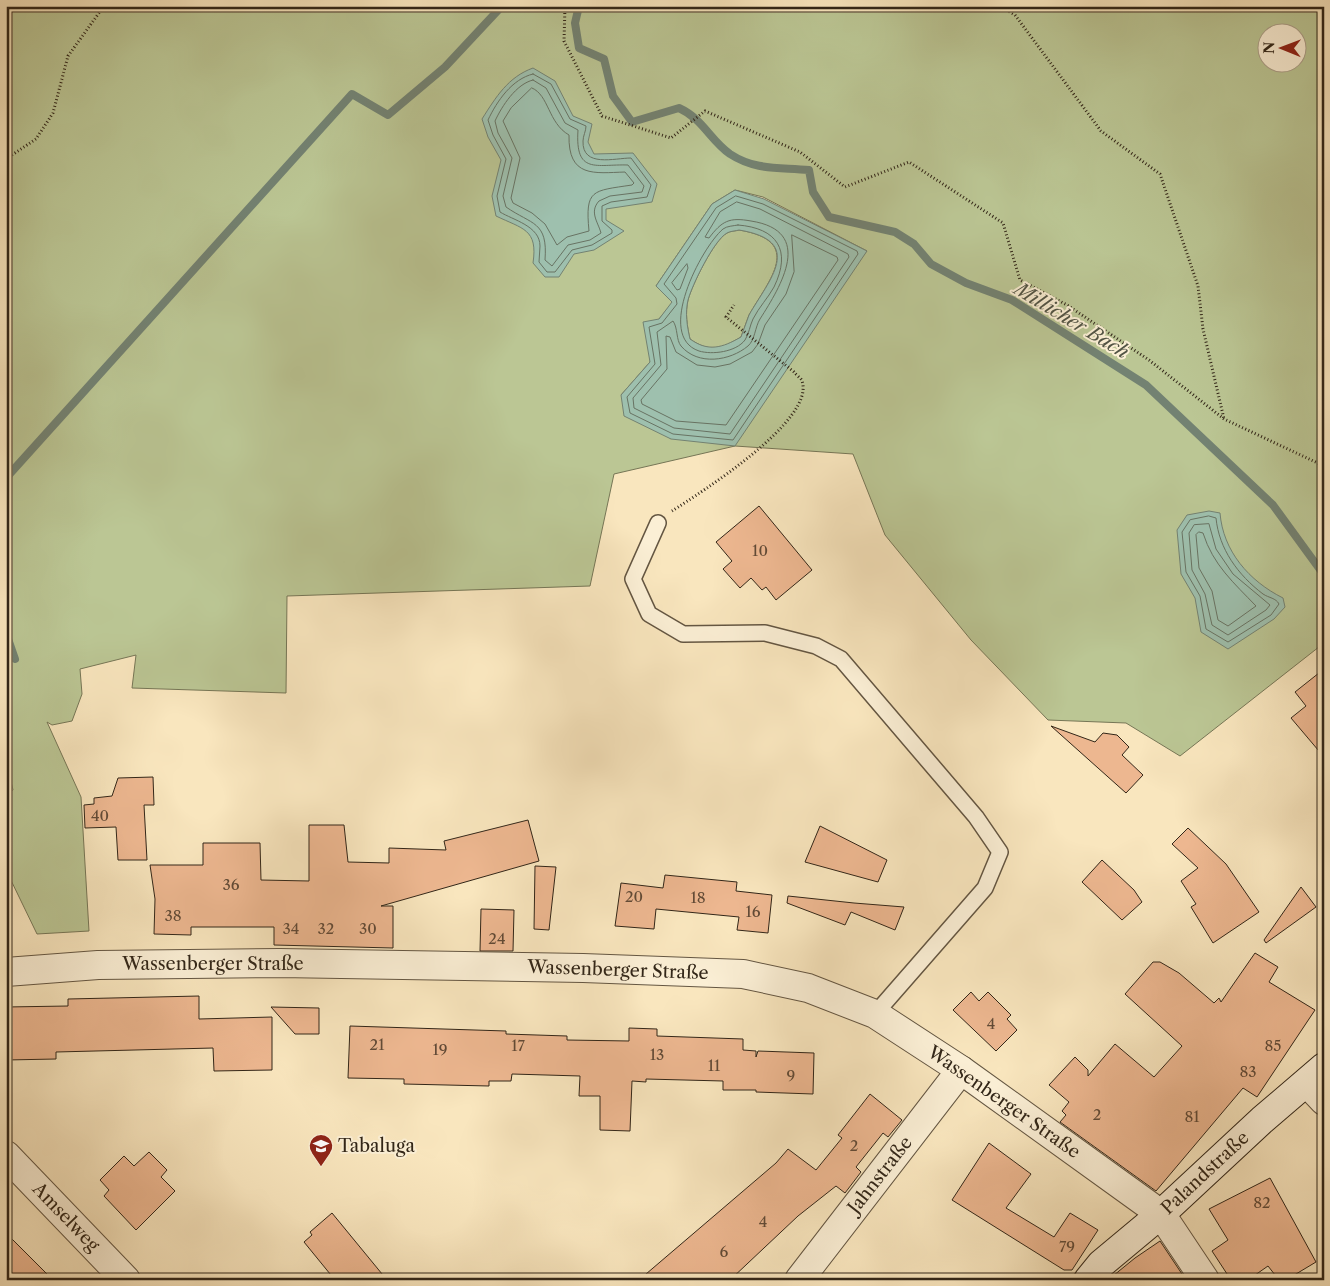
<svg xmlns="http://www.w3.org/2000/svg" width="1330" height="1286" viewBox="0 0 1330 1286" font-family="'Libre Caslon Text',serif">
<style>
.green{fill:#bbc694;stroke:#767656;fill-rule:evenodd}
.water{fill:#9ec0ae;stroke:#738272;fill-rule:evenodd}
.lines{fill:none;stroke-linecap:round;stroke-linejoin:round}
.shore{stroke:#687363;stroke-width:1}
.stream{stroke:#738272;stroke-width:8}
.building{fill:#edb790;stroke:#322618}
.service-casing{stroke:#645642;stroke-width:18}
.minor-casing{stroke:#645642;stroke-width:30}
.tertiary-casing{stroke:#645642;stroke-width:30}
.secondary-casing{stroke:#322618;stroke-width:30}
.path{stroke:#322618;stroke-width:3;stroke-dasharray:1 2.5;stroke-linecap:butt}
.service{stroke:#fbefd5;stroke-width:15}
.minor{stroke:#fbefd5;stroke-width:28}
.tertiary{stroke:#fbefd5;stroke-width:28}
.secondary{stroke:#fbefd5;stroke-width:28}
.labels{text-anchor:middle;stroke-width:4;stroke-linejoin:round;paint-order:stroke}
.number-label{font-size:15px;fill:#614a36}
.street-label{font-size:18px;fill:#322618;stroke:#fbefd5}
.poi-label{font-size:18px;fill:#322618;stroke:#fbefd5;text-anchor:start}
.water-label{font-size:19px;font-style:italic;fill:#525445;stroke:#fbefd5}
</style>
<rect width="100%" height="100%" fill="#f9e6be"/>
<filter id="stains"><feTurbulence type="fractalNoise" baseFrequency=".004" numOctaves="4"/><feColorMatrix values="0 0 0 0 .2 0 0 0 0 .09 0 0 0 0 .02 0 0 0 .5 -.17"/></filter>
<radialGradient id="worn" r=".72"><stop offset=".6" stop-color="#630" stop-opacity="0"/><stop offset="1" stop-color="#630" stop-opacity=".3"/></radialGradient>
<g class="green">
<path d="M 6,6 L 1324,6 L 1324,643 L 1180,756 L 1126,723 L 1048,720 L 971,640 L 885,535 L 853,454 L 735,446 L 614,474 L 590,586 L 287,596 L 286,693 L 132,688 L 136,655 L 80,669 L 82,694 L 72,721 L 52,725 L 47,722 L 81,797 L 89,931 L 37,934 L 6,870 L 6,796 L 13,790 L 6,761 ZM 1268,32 L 1298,32 L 1298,62 L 1268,62 ZM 735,190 L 763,197 L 867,251 L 671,439 L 621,395 L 650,362 L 659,319 L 673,302 L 656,286 L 712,204 Z"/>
<path d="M 739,230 C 805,241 769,280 749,315 C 746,322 744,330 741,337 C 721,349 710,353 690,339 C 687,326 685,313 688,300 C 692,285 714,240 727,233 C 730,231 736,231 739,230 Z"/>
</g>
<g class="water">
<path d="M 533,68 L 555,81 L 573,116 L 592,124 L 588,142 L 594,154 L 633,153 L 657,184 L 652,202 L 606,209 L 606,220 L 624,231 L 594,250 L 574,254 L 559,277 L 545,277 L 533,263 C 538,229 523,229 496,216 L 492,196 L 501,160 L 488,137 L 482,119 C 496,97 508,77 533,68 Z"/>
<path d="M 735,190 L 764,199 L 867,251 L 735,446 L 671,439 L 624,416 L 621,395 L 650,362 L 643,322 L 659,319 L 672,302 L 656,286 L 712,204 ZM 739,230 C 806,241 769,280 749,315 C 746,322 744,330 741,337 C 722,348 708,352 690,339 C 687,326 685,313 688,300 C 692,285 714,240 727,233 C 730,231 736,231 739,230 Z"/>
<path d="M 1209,511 L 1220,513 C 1223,551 1249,581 1283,598 L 1285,607 L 1274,619 L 1228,649 L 1201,632 L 1195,598 L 1181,574 L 1177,530 L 1187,515 Z"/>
</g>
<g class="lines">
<g class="shore">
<path d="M 533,74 L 551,84 L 570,119 L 586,126 C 586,131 583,136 583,141 C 582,168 615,158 631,158 L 651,185 L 647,197 L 611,202 L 602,206 L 602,221 L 612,230 L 612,233 L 592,245 L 572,250 L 555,272 L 547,272 L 539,262 C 539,257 540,251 540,246 C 540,226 513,220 500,212 L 497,196 L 506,159 L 493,135 L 488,120 C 497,101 512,79 533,74 Z"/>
<path d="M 533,80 L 546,88 L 565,123 L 578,130 C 575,175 596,164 628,165 L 644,186 L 642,192 L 610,196 L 599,201 C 589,212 598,222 601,233 L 590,240 L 568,245 L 552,266 L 545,260 C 548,221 532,225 506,207 L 503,196 L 512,158 L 498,133 L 495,121 C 502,106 516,84 533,80 Z"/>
<path d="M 532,88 C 549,95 548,123 569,135 C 568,178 594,173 625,172 L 634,183 L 632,185 C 592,191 585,189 589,231 L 567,237 L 557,245 L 545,224 L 532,213 L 513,203 L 511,198 L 520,158 L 503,121 L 511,108 Z"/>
<path d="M 736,196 L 763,204 L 857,251 L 858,254 L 733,440 L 673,434 L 630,413 L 627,397 L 655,364 L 649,327 L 662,323 L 677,304 L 676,298 L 664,284 L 716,208 Z"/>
<path d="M 737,202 L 760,209 L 848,254 L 849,257 L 730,434 L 674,428 L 634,408 L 633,398 L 661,365 L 657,332 L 673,321 C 678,328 676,340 681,346 C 698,366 730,361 748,346 C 755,340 755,327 760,319 C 781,286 815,231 751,221 C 729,217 722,221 709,238 L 705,237 L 720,212 Z"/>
<path d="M 738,225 C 777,228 792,250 774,287 C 768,298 759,307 753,319 C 750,325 749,334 745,340 C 736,352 712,355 699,351 C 655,336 701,248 723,229 C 727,226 733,226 738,225 Z"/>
<path d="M 792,235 L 837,257 L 838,260 L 726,425 L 676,421 L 642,404 L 641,400 L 667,369 L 666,336 L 670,337 L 676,352 L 697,365 L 715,367 L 730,364 L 752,352 L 758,344 L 765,325 L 786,294 L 794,272 Z"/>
<path d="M 687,264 L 688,268 L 680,289 L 677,290 L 672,283 Z"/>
<path d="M 1209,516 L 1216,518 C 1219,549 1238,575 1263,594 C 1269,598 1276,598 1279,604 L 1271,615 L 1228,642 L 1206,629 L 1200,596 L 1186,572 L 1182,532 L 1190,520 Z"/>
<path d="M 1209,524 L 1216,549 L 1233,574 L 1270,605 L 1266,610 L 1228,635 L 1212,625 L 1205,594 L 1192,570 L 1189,533 L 1194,525 Z"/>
<path d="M 1199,532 L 1203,533 C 1213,565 1234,583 1256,606 L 1228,626 L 1218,620 L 1212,591 L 1199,568 L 1196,535 Z"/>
</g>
<g class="stream">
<path d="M 579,6 L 575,23 L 579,48 L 604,59 L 613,96 L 632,122 L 679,108 C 703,119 710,140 730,154 C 756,171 780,167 809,170 L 813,192 L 829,217 L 895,232 L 914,244 L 931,264 L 966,283 L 1012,300 L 1146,385 L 1273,505 L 1324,575"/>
<path d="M 6,478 L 352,94 L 388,115 L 445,67 L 502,6"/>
<path d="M 6,633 L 15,659"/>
</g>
</g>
<g class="building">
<path d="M 759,506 L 812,570 L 776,600 L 766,587 L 762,590 L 751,578 L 740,588 L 723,569 L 732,561 L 716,542 Z"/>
<path d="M 1324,669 L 1324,757 L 1291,718 L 1306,706 L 1295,692 Z"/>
<path d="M 1051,726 L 1095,742 L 1103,733 L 1117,735 L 1129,747 L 1122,755 L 1143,775 L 1126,793 Z"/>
<path d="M 153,777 L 154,805 L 144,805 L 147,860 L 118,860 L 116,827 L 85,828 L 84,805 L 94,804 L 94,798 L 112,796 L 118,778 Z"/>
<path d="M 528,820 L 539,861 L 381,906 L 393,906 L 393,948 L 274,945 L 274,927 L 191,927 L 191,935 L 154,934 L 155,899 L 150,865 L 203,865 L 203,843 L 260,843 L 261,880 L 309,881 L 309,825 L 344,825 L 348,862 L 389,863 L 389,848 L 446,850 L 444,841 Z"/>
<path d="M 820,826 L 887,860 L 878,882 L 805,862 Z"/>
<path d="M 1188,828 L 1226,864 L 1259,912 L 1213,943 L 1191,907 L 1196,904 L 1181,881 L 1198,868 L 1172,844 Z"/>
<path d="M 1102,860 L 1134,890 L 1142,902 L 1122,920 L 1082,882 Z"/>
<path d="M 535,866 L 556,867 L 549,930 L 534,929 Z"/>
<path d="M 665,875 L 737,882 L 736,891 L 772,895 L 768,933 L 737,930 L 739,917 L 656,909 L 654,929 L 615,926 L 621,883 L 663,888 Z"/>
<path d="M 1301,887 L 1316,907 L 1266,943 L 1264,940 Z"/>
<path d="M 788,896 L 854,903 L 904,907 L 895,930 L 851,912 L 845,925 L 787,903 Z"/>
<path d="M 481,909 L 514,910 L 513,951 L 480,951 Z"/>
<path d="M 1255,953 L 1278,967 L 1269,982 L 1315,1010 L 1257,1097 L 1243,1088 L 1156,1191 L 1060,1122 L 1066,1115 L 1062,1111 L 1069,1102 L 1049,1085 L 1075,1057 L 1088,1070 L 1088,1076 L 1115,1044 L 1154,1077 L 1182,1046 L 1125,994 L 1153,962 L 1160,962 L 1179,973 L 1214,1003 L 1219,998 L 1221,1002 Z"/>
<path d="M 971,992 L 979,1001 L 988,992 L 1011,1015 L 1007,1019 L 1017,1030 L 996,1051 L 953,1010 Z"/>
<path d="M 199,996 L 199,1019 L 272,1017 L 272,1070 L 214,1071 L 213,1048 L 56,1052 L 56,1059 L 6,1060 L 6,1007 L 68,1006 L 68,999 Z"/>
<path d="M 271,1007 L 319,1008 L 319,1034 L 295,1034 Z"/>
<path d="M 350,1026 L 506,1031 L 506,1034 L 567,1036 L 567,1040 L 629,1041 L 629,1028 L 657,1029 L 657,1036 L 743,1039 L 743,1050 L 756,1051 L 756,1057 L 758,1051 L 814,1053 L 813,1094 L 756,1092 L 756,1090 L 723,1090 L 723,1081 L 646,1079 L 646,1082 L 632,1081 L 630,1131 L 600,1130 L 600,1096 L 579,1096 L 580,1076 L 512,1074 L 511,1081 L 489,1081 L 489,1086 L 404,1084 L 404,1079 L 348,1078 Z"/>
<path d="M 870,1094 L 902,1120 L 888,1137 L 883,1133 L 856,1167 L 861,1172 L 845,1193 L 836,1186 L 798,1216 L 730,1280 L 639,1280 L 776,1163 L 788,1149 L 816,1170 L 842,1138 L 838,1135 Z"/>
<path d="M 989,1143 L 1031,1174 L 1006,1208 L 1054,1237 L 1070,1213 L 1098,1230 L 1072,1270 L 1064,1270 L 952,1200 Z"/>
<path d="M 149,1152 L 167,1170 L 161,1177 L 175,1191 L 136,1230 L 104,1196 L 109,1190 L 100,1180 L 124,1156 L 134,1166 Z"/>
<path d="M 1270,1178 L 1316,1262 L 1286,1280 L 1279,1280 L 1268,1266 L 1248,1280 L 1231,1280 L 1212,1251 L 1228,1240 L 1209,1209 Z"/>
<path d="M 332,1213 L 387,1280 L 335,1280 L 304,1242 L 312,1235 L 310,1232 Z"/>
<path d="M 6,1233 L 53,1280 L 6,1280 Z"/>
<path d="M 1160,1241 L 1186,1280 L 1108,1280 L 1135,1258 Z"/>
</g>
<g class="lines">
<g class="service-casing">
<path id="service" d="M 658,523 L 633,579 L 649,614 L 683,634 L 765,633 L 816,646 L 841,659 L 976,817 L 1000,852 L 985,888 L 875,1014"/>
</g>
<g class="minor-casing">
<g id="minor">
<path d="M 6,1155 L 126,1280"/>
<path d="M 1161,1214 L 1205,1280"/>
<path d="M 799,1280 L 961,1070"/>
</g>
</g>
<g class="tertiary-casing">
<g id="tertiary">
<path d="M 6,972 L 98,965 L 280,963 L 583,968 L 743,974 L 808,988 L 875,1014 L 961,1070 L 1161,1214"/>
<path d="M 1307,1083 L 1324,1101"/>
</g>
</g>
<g class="secondary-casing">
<path id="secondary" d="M 1088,1280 L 1101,1264 L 1161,1214 L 1262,1120 L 1324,1067"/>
</g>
<g class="path">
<path d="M 565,6 L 564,41 L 602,116 L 671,138 L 705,111 L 800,152 L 845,187 L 909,162 L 1003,223 L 1020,280 L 1067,305 L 1149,360 L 1224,419 L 1324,466"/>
<path d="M 1000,6 L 1015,15 L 1101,131 L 1160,174 L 1198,286 L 1203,329 L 1224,419"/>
<path d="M 6,159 L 36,139 L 53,113 L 68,56 L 104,6"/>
<path d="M 672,511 C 700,493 816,420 802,381 C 801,378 796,375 794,372 L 726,317 L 734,305"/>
</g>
<use href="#service" class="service"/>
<use href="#minor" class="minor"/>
<use href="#tertiary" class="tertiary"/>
<use href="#secondary" class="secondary"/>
</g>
<defs>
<g id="school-pin" transform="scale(1.25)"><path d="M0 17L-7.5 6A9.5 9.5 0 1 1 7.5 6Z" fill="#8f2418" stroke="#fbefd5"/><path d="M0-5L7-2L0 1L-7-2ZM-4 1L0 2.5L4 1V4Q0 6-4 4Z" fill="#fff"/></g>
</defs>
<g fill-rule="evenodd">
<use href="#school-pin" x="321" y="1146"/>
</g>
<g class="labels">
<g class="number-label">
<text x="760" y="556">10</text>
<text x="100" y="821">40</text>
<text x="231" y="890">36</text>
<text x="634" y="902">20</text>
<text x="698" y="903">18</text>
<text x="753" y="917">16</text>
<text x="173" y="921">38</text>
<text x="291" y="934">34</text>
<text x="326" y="934">32</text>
<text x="368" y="934">30</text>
<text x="497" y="944">24</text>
<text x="991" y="1029">4</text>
<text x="377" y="1050">21</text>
<text x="518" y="1051">17</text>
<text x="1273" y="1051">85</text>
<text x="440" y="1055">19</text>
<text x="657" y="1060">13</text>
<text x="714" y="1071">11</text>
<text x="1248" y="1077">83</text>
<text x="791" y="1081">9</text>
<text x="1097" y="1120">2</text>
<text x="1192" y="1122">81</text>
<text x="854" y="1151">2</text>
<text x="1262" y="1208">82</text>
<text x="763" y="1227">4</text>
<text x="1067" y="1252">79</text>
<text x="724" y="1257">6</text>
</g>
<g class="street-label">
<text x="213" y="970">Wassenberger Straße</text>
<text transform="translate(618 970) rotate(2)" y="6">Wassenberger Straße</text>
<text transform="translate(1004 1102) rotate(35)" y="6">Wassenberger Straße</text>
<text transform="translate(1205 1173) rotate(-43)" y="6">Palandstraße</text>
<text transform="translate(880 1175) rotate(-52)" y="6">Jahnstraße</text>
<text transform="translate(66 1217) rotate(46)" y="6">Amselweg</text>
</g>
<g class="poi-label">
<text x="338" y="1152">Tabaluga</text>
</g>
<g class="water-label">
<text transform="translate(1072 320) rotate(31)" y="7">Millicher Bach</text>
</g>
</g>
<rect width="1330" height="1286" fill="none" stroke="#f9e6be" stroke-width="25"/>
<rect x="8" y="8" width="1315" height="1271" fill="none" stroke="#322618" stroke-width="2.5"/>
<rect x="12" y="12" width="1305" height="1261" fill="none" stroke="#322618"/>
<g transform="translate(1282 48) rotate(271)"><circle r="24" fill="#fbefd5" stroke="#ab9f89"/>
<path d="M0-4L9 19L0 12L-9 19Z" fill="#8f2418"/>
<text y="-8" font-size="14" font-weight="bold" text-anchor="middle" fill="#322618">N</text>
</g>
<rect width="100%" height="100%" filter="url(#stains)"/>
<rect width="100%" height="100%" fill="url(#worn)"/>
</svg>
